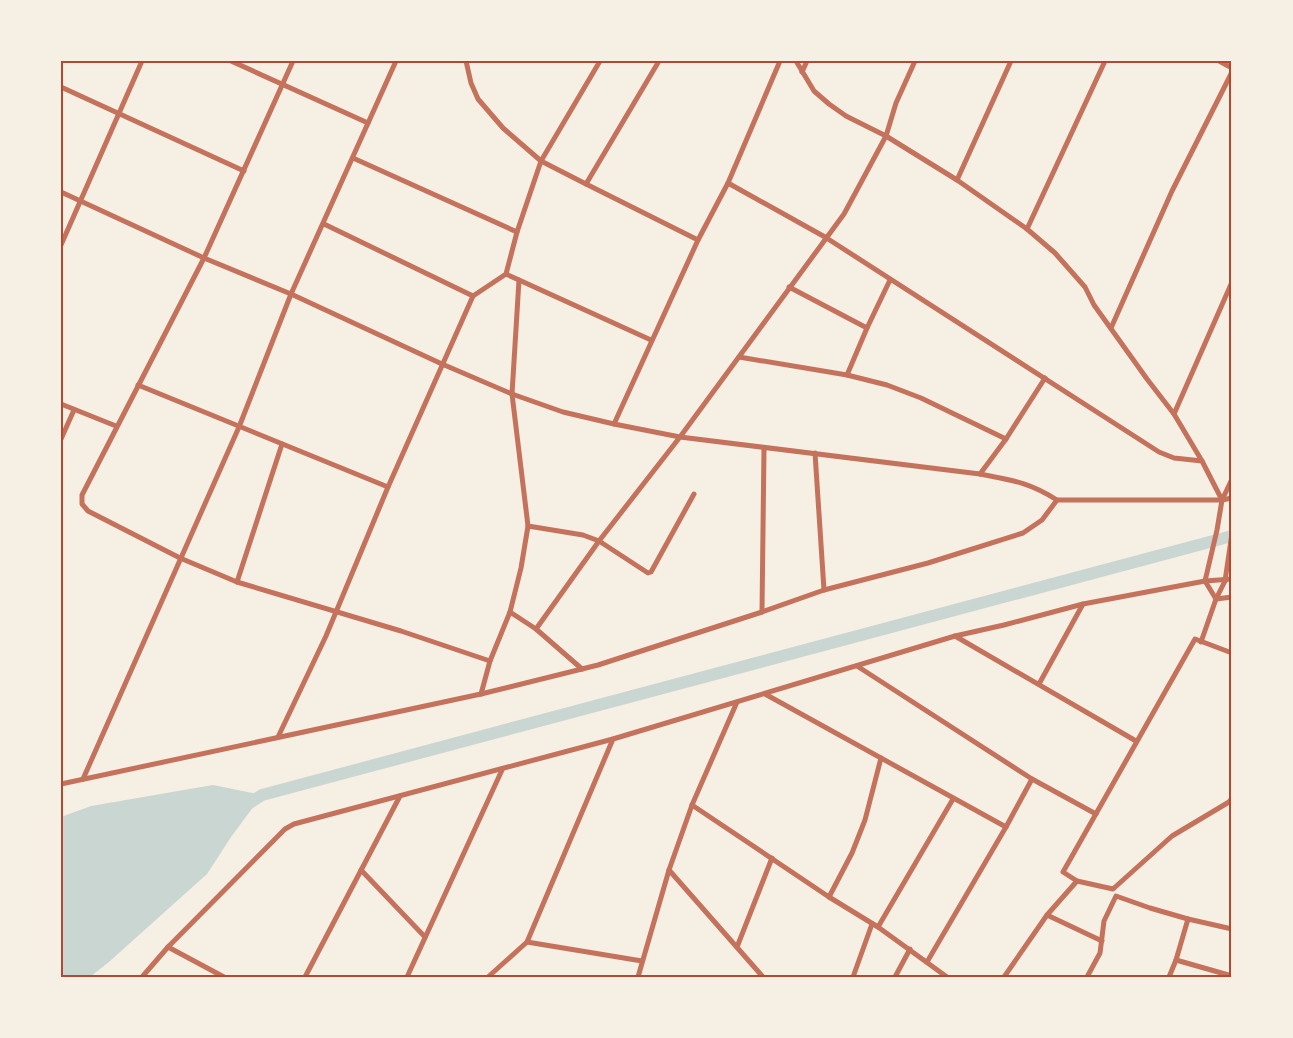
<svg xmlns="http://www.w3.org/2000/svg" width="1293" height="1038" viewBox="0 0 1293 1038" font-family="'Varela Round',sans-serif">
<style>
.water{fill:#c9d6d2}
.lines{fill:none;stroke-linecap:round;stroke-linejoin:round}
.canal{stroke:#c9d6d2;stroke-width:12}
.minor{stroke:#c5725c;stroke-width:5}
.neatline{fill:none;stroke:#b5482f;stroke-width:2}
</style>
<rect width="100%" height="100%" fill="#f6efe4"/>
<path class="water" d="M 213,785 L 262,795 L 231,837 L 207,874 L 110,961 L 90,977 L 61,977 L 61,817 L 91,806 Z"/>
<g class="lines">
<path class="canal" d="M 248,804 L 262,795 L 1232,536"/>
<g class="minor">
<path d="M 231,61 L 368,123"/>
<path d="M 293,61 L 204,258 L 82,495 L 82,504 L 88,511 L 180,558 L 237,582 L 401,631 L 490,661"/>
<path d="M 466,61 L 471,83 L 478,99 L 503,128 L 541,161 L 586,184"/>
<path d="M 659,61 L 586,184 L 698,240 L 614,424 L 680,437 L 980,474 C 1011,480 1029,482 1057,500"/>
<path d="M 796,61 L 814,91 L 829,104 L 846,116 L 886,136 L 957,180 L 1027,229 L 1055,253 L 1085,287 L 1094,305 L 1147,379 L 1174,414"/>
<path d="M 1219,61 L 1232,68"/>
<path d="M 802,72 L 807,61"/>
<path d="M 61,87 L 244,171"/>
<path d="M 353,158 L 517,232"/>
<path d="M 957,180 L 1011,61"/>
<path d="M 728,183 L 825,237 L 1159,452 L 1174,458 L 1202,461 L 1222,500"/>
<path d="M 61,192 L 204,258 L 291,294 L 442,364 L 512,394 L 563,412 L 614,424"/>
<path d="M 324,224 L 473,296"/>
<path d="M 1027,229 L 1105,61"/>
<path d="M 698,240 L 728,183 L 780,61"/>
<path d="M 61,245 L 142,61"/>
<path d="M 506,274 L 651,340"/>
<path d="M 519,280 L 512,394 L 528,526 L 583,535 L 599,541 L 680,437 L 844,214 L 886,136 L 896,103 L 915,61"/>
<path d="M 789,287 L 867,328"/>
<path d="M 1111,328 L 1172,191 L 1232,72"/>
<path d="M 739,357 L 847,375 L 867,328 L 890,280"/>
<path d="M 847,375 L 887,385 L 921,398 L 1006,439"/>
<path d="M 138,385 L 388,487"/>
<path d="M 61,404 L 116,426"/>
<path d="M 61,439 L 74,410"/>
<path d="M 815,453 L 824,590"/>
<path d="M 1202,461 L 1174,414 L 1232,282"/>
<path d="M 980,474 L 1006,439 L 1045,378"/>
<path d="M 237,582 L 282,444"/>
<path d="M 1216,599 L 1205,581 L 1217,530 L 1222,500 L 1232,479"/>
<path d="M 1216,599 L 1232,597"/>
<path d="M 510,612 L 536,629"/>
<path d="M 762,612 L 764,448"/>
<path d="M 955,636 L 1136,741"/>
<path d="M 1201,642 L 1216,599 L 1225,581 L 1232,533"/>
<path d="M 1232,653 L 1195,639 L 1063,872 L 1077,881 L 1113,889 L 1172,836 L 1229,802 L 1232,798"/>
<path d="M 857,666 L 1032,779"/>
<path d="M 582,669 L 536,629 L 599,541 L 648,573 L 651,572 L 694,494"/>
<path d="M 1039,684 L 1083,604"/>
<path d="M 481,694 L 490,661 L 510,612 L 521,568 L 528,526"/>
<path d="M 765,694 L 1006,827"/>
<path d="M 278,737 L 326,636 L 388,487 L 473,296 L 506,274 L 517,232 L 541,161 L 600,61"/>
<path d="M 83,779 L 239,427 L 291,294 L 396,61"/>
<path d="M 61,784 L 481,694 L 598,665 L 762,612 L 824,590 L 928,563 L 1023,533 L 1042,520 L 1057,500 L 1222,500 L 1232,498"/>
<path d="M 692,805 L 829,897 L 878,927 L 947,977"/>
<path d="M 361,870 L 425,937"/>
<path d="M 669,870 L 763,977"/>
<path d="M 829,897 L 852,853 L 865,820 L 881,758"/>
<path d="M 1047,915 L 1102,941"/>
<path d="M 878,927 L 953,799"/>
<path d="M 527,942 L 642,961"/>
<path d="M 168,947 L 224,977"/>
<path d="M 737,947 L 772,858"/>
<path d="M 1176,960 L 1232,976"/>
<path d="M 927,962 L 1006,827 L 1032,779 L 1096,814"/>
<path d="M 142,977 L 168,947 L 285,829 L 294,824 L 613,739 L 955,636 L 1004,625 L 1083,604 L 1205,581 L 1232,579"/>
<path d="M 305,977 L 400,796"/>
<path d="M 407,977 L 502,770"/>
<path d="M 488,977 L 527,942 L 613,739"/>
<path d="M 638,977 L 669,870 L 692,805 L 737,702"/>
<path d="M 853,977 L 872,924"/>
<path d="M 895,977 L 910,949"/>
<path d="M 1004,977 L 1047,915 L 1077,881"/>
<path d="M 1087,977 L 1100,953 L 1104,921 L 1116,896 L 1150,908 L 1188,919"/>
<path d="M 1169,977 L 1176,960 L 1188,919 L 1232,929"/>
</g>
</g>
<rect width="1293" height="1038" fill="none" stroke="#f6efe4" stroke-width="125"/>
<rect x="62" y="62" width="1168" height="914" class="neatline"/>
</svg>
